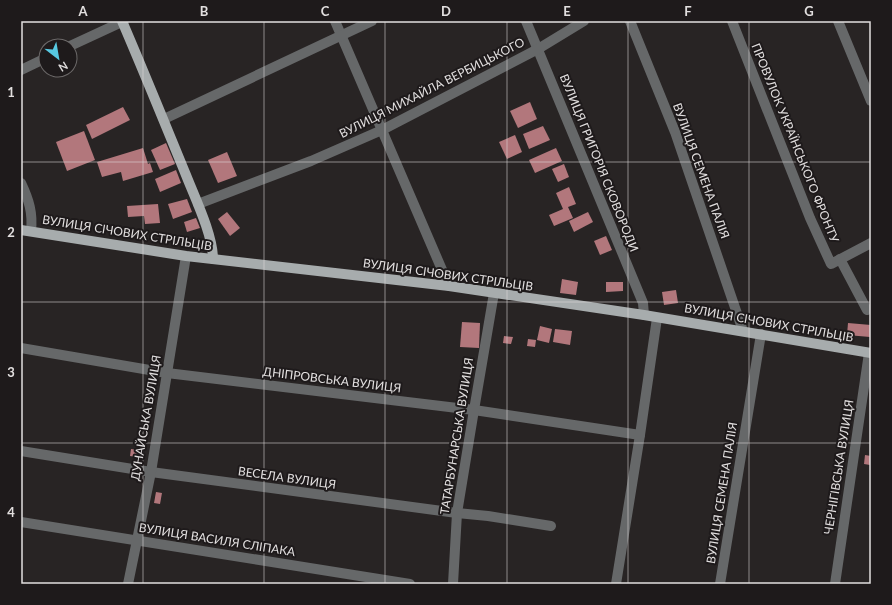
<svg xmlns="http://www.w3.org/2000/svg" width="892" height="605" viewBox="0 0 892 605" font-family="Lato,sans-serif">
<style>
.building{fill:#b2777c}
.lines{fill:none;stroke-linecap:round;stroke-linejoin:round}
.minor{stroke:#666869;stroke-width:10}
.major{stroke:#a7acad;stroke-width:10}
.grid{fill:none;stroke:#e2dfdf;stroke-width:1;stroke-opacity:0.55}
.labels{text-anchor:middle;stroke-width:4;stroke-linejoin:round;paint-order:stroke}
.street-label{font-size:12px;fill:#e2dfdf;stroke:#1e1a1b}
.neatline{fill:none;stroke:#e2dfdf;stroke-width:1.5}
.grid-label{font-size:13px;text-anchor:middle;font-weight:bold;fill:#e2dfdf}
</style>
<rect width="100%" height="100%" fill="#282424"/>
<g class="building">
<path d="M 530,102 L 537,119 L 518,128 L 510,111 Z"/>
<path d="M 123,107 L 130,120 L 92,139 L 86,125 Z"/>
<path d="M 543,126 L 550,140 L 529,149 L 523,134 Z"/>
<path d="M 84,131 L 95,160 L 67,171 L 56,142 Z"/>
<path d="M 515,135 L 522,152 L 507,159 L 499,142 Z"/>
<path d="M 166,143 L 175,164 L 160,170 L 151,150 Z"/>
<path d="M 143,148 L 148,164 L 150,163 L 153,172 L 123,181 L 121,172 L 102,177 L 97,162 Z"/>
<path d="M 556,148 L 562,161 L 535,173 L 529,160 Z"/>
<path d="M 227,152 L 237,176 L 218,183 L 208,160 Z"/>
<path d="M 564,164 L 569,177 L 558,182 L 552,169 Z"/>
<path d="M 176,170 L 181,183 L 160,192 L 155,179 Z"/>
<path d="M 569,187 L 576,204 L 568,207 L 573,218 L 554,226 L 549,215 L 563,209 L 556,193 Z"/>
<path d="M 187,199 L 192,212 L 173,219 L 168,204 Z"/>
<path d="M 158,204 L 160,223 L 145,224 L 144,216 L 128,217 L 127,206 Z"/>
<path d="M 227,212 L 240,228 L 230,236 L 218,219 Z"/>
<path d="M 588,212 L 593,222 L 574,232 L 569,221 Z"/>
<path d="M 196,218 L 200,228 L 187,232 L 184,222 Z"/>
<path d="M 606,236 L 612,250 L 600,255 L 594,241 Z"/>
<path d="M 562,279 L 578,282 L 576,295 L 560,293 Z"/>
<path d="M 606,282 L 623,282 L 623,291 L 606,292 Z"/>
<path d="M 676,290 L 678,303 L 664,305 L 662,292 Z"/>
<path d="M 462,322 L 480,323 L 479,348 L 460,347 Z"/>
<path d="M 848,323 L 871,325 L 870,337 L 847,335 Z"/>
<path d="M 540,326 L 552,329 L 549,343 L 537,340 Z"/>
<path d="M 555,329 L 572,331 L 570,345 L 553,342 Z"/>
<path d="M 504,336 L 513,337 L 511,344 L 503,343 Z"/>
<path d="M 528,339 L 536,340 L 535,347 L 527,346 Z"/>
<path d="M 131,449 L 138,450 L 137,457 L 130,456 Z"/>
<path d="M 865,455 L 871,456 L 870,465 L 864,464 Z"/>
<path d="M 156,492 L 162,493 L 160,504 L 154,503 Z"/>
</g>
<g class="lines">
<g class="minor">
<path d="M 335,21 L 449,286"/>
<path d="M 526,21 L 643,303 L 644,315"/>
<path d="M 630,21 L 675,132 L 743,331"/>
<path d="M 732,21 L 810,218 L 831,264 L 871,243"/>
<path d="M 838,21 L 871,101"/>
<path d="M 70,46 L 124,21"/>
<path d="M 21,70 L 46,58"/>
<path d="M 164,119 L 372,21"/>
<path d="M 21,183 C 29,200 33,213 31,231"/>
<path d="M 198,204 L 311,161 L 382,130 L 538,49 L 584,21"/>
<path d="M 840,259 L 867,310"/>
<path d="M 21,348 L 167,373 L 474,410 L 640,435"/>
<path d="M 21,451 L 151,472 L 457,513 L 488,516 L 551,526"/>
<path d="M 21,522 L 410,584"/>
<path d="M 128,584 L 151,472 L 186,256"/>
<path d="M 453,584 L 457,513 L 474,410 L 494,293"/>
<path d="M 616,584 L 640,435 L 657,318"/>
<path d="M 720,584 L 761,334"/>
<path d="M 835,584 L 869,353"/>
</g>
<g class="major">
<path d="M 122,21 C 144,72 165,124 186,175 C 195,198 213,235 213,259"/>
<path d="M 21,230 L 186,256 L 449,286 L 644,315 L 871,353"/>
</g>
</g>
<path class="grid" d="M 143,21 L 143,584M 264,21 L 264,584M 385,21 L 385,584M 507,21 L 507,584M 628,21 L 628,584M 749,21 L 749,584M 21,162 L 871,162M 21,302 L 871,302M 21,443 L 871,443"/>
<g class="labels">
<g class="street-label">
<text transform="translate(432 88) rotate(-27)" y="4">ВУЛИЦЯ МИХАЙЛА ВЕРБИЦЬКОГО</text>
<text transform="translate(795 143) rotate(68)" y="4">ПРОВУЛОК УКРАЇНСЬКОГО ФРОНТУ</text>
<text transform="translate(599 163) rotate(68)" y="4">ВУЛИЦЯ ГРИГОРІЯ СКОВОРОДИ</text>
<text transform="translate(701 171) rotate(70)" y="4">ВУЛИЦЯ СЕМЕНА ПАЛІЯ</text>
<text transform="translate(127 233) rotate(9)" y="4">ВУЛИЦЯ СІЧОВИХ СТРІЛЬЦІВ</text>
<text transform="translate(448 275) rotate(8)" y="4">ВУЛИЦЯ СІЧОВИХ СТРІЛЬЦІВ</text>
<text transform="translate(769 323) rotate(10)" y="4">ВУЛИЦЯ СІЧОВИХ СТРІЛЬЦІВ</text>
<text transform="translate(332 380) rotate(7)" y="4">ДНІПРОВСЬКА ВУЛИЦЯ</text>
<text transform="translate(146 418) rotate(-80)" y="4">ДУНАЙСЬКА ВУЛИЦЯ</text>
<text transform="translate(457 436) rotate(-81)" y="4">ТАТАРБУНАРСЬКА ВУЛИЦЯ</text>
<text transform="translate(839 467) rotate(-81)" y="4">ЧЕРНІГІВСЬКА ВУЛИЦЯ</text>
<text transform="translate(287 478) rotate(8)" y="4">ВЕСЕЛА ВУЛИЦЯ</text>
<text transform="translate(722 493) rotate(-81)" y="4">ВУЛИЦЯ СЕМЕНА ПАЛІЯ</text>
<text transform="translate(217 540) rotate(9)" y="4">ВУЛИЦЯ ВАСИЛЯ СЛІПАКА</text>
</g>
</g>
<rect width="892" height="605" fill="none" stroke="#1e1a1b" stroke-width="44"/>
<g transform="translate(58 58) rotate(149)"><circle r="19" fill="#1e1a1b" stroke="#6c6969"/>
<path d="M0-3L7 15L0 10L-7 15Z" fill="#57c9e2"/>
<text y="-6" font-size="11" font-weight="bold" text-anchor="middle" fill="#e2dfdf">N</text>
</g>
<rect x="22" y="22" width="848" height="561" class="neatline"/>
<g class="grid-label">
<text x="83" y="16">A</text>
<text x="204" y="16">B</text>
<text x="325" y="16">C</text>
<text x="446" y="16">D</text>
<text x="567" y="16">E</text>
<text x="688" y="16">F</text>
<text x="809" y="16">G</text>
<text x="11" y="97">1</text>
<text x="11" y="237">2</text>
<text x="11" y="377">3</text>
<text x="11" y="517">4</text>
</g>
</svg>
